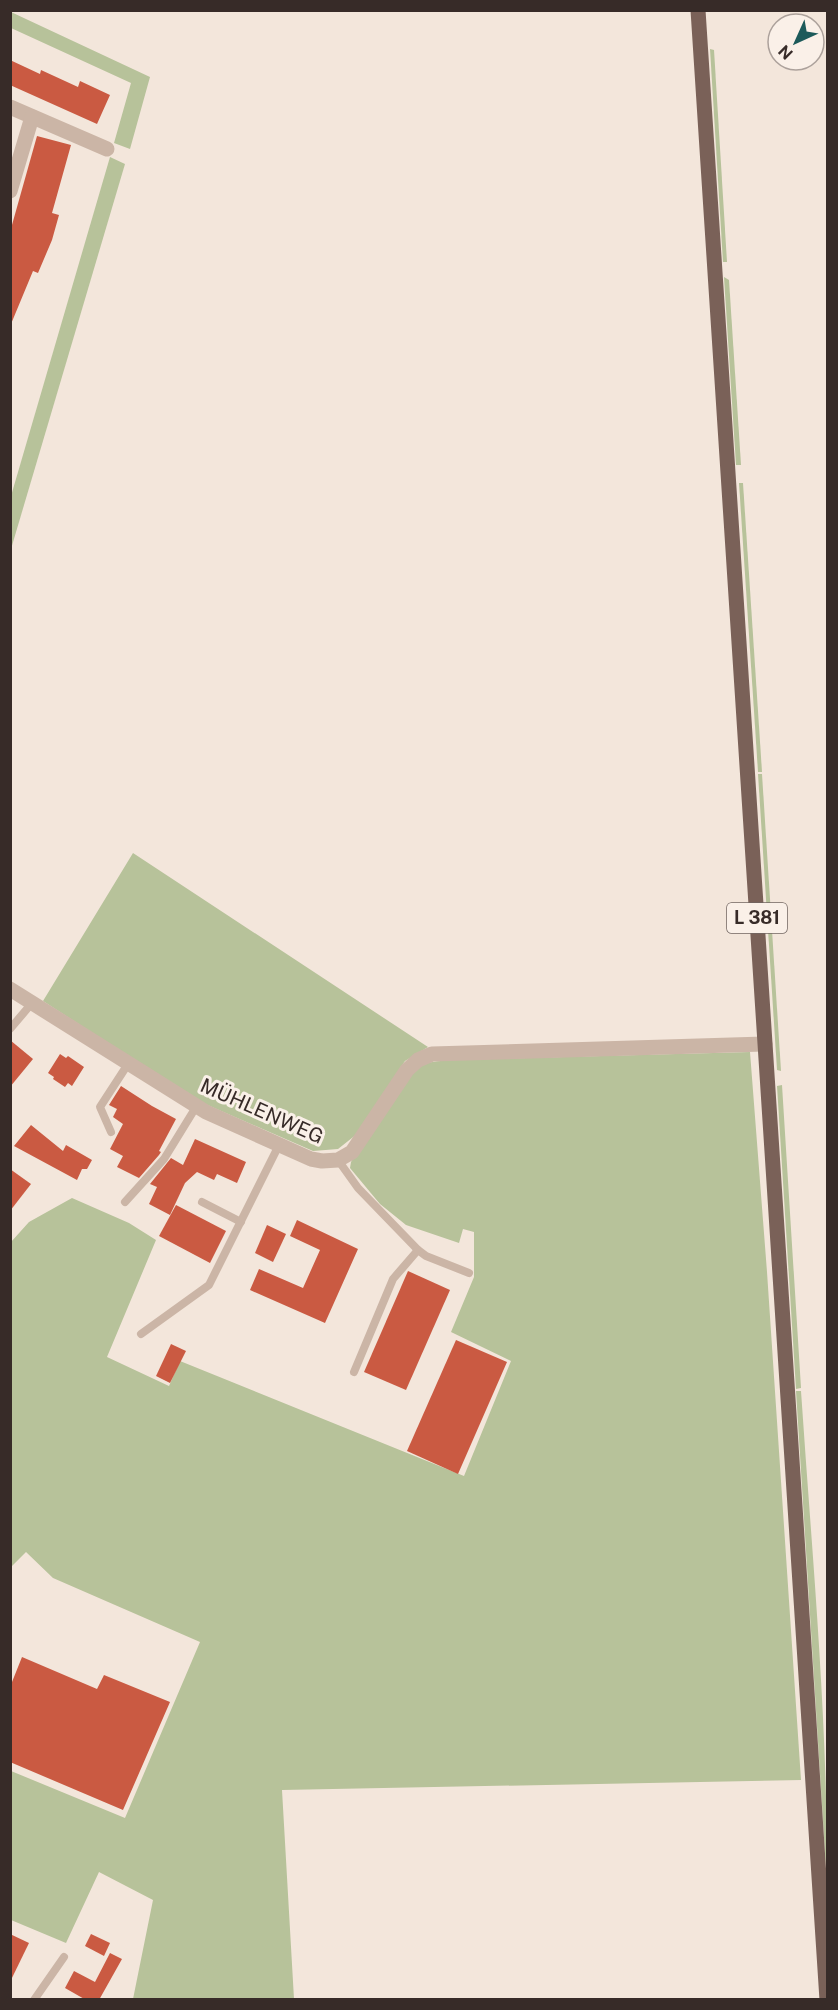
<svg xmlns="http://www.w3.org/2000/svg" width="838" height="2010" viewBox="0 0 838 2010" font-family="'Public Sans',sans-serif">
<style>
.green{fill:#b7c29a}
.building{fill:#ca5a42}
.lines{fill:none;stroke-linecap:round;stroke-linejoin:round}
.service{stroke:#cbb5a6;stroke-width:8}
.minor{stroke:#cbb5a6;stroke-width:15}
.primary{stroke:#7a6158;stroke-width:15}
.labels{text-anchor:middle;stroke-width:6;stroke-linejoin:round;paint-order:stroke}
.shield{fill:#faf0e8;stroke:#726662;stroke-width:1.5}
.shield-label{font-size:18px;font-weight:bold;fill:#372b28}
.street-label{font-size:20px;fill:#372b28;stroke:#faf0e8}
</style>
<rect width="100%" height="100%" fill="#f3e6db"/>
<g class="green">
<path d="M 11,12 L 150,77 L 130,149 L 114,143 L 131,83 L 11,28 Z"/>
<path d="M 710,49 L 714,50 L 727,262 L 723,262 Z"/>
<path d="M 110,157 L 125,164 L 11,549 L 11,496 Z"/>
<path d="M 724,277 L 729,280 L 741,465 L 736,465 Z"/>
<path d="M 739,483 L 743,483 L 762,772 L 758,772 Z"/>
<path d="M 758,774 L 762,774 L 781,1071 L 777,1070 Z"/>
<path d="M 133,853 L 428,1047 L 405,1061 L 357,1134 L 338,1149 L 313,1151 L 196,1100 L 43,1001 Z"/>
<path d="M 750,1052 L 767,1272 L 801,1780 L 282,1790 L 294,1999 L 133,1999 L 153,1900 L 99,1872 L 66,1943 L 11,1920 L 11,1771 L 125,1818 L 200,1642 L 53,1578 L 26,1552 L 11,1567 L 11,1242 L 29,1222 L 72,1198 L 129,1223 L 156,1240 L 107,1357 L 169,1386 L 180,1361 L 464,1476 L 511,1361 L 451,1332 L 474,1277 L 474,1232 L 463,1229 L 459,1243 L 406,1225 L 380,1204 L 350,1168 L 351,1162 L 402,1081 C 419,1061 429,1062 453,1060 Z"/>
<path d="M 782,1085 L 801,1388 L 796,1389 L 777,1086 Z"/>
<path d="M 796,1391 L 801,1391 C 812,1555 828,1720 827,1885 Z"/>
</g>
<g class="building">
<path d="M 10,60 L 40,74 L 41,70 L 78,87 L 80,81 L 110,95 L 97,124 L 10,85 Z"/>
<path d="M 37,136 L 71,145 L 52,213 L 59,215 L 52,240 L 38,273 L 33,271 L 11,324 L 10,232 Z"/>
<path d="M 10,1040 L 33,1059 L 10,1087 Z"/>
<path d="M 60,1054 L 66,1058 L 68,1056 L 84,1067 L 72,1086 L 68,1083 L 65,1087 L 53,1079 L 54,1077 L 48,1073 Z"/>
<path d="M 121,1086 L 152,1106 L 176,1119 L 159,1151 L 161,1152 L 159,1155 L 139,1178 L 117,1167 L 123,1156 L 110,1149 L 123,1124 L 113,1117 L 117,1109 L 109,1105 Z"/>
<path d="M 31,1125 L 63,1151 L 66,1145 L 92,1160 L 87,1169 L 82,1169 L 77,1180 L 14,1146 Z"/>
<path d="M 195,1139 L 246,1162 L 237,1183 L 217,1174 L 214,1180 L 197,1172 L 185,1183 L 170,1215 L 149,1204 L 157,1187 L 150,1184 L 171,1158 L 183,1165 Z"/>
<path d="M 10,1169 L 31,1184 L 10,1211 Z"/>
<path d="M 176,1205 L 226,1231 L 210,1263 L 159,1236 Z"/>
<path d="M 297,1220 L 358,1249 L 325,1323 L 250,1290 L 259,1269 L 303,1288 L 320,1250 L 290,1236 Z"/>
<path d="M 267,1225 L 286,1234 L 273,1262 L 255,1253 Z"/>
<path d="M 408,1271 L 450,1290 L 406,1390 L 364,1372 Z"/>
<path d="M 456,1340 L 507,1362 L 458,1474 L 407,1451 Z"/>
<path d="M 171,1344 L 186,1351 L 170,1383 L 156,1376 Z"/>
<path d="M 22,1657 L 97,1689 L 104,1675 L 170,1702 L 123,1810 L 10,1762 L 10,1687 Z"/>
<path d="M 10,1934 L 29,1943 L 10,1982 Z"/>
<path d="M 91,1934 L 110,1943 L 104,1956 L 85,1946 Z"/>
<path d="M 110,1953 L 122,1959 L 99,2000 L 86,2000 L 65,1988 L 74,1971 L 95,1982 Z"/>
</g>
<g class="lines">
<g class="service">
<path d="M 10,1029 L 32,1003"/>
<path d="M 111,1132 L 100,1107 L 128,1064"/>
<path d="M 338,1160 L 358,1188 L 418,1250 L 426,1256 L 469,1273"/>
<path d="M 125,1202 L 164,1159 L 196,1107"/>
<path d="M 202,1202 L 241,1222"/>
<path d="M 141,1334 L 209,1285 L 279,1145"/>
<path d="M 354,1372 L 393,1279 L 418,1250"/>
<path d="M 34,2000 L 64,1957"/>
</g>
<g class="minor">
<path d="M 10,107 L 107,149"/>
<path d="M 10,191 L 32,117"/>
<path d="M 10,989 L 206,1112 L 311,1159 L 322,1161 L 338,1160 L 352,1152 L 407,1070 L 418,1060 L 432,1054 L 765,1044"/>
</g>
<path class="primary" d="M 698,10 L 827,2000"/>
</g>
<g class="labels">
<rect class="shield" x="727" y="903" width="60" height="30" rx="4.5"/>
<g class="shield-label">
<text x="757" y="924">L 381</text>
</g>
<g class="street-label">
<text transform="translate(262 1111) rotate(24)" y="7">MÜHLENWEG</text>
</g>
</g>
<rect width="838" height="2010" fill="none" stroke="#372b28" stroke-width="24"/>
<g transform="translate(796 42) rotate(225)"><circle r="28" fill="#faf0e8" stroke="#aca19b" stroke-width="1.5"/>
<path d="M0-4.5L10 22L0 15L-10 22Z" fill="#1c5a5a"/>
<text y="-9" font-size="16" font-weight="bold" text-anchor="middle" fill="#372b28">N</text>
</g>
</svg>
